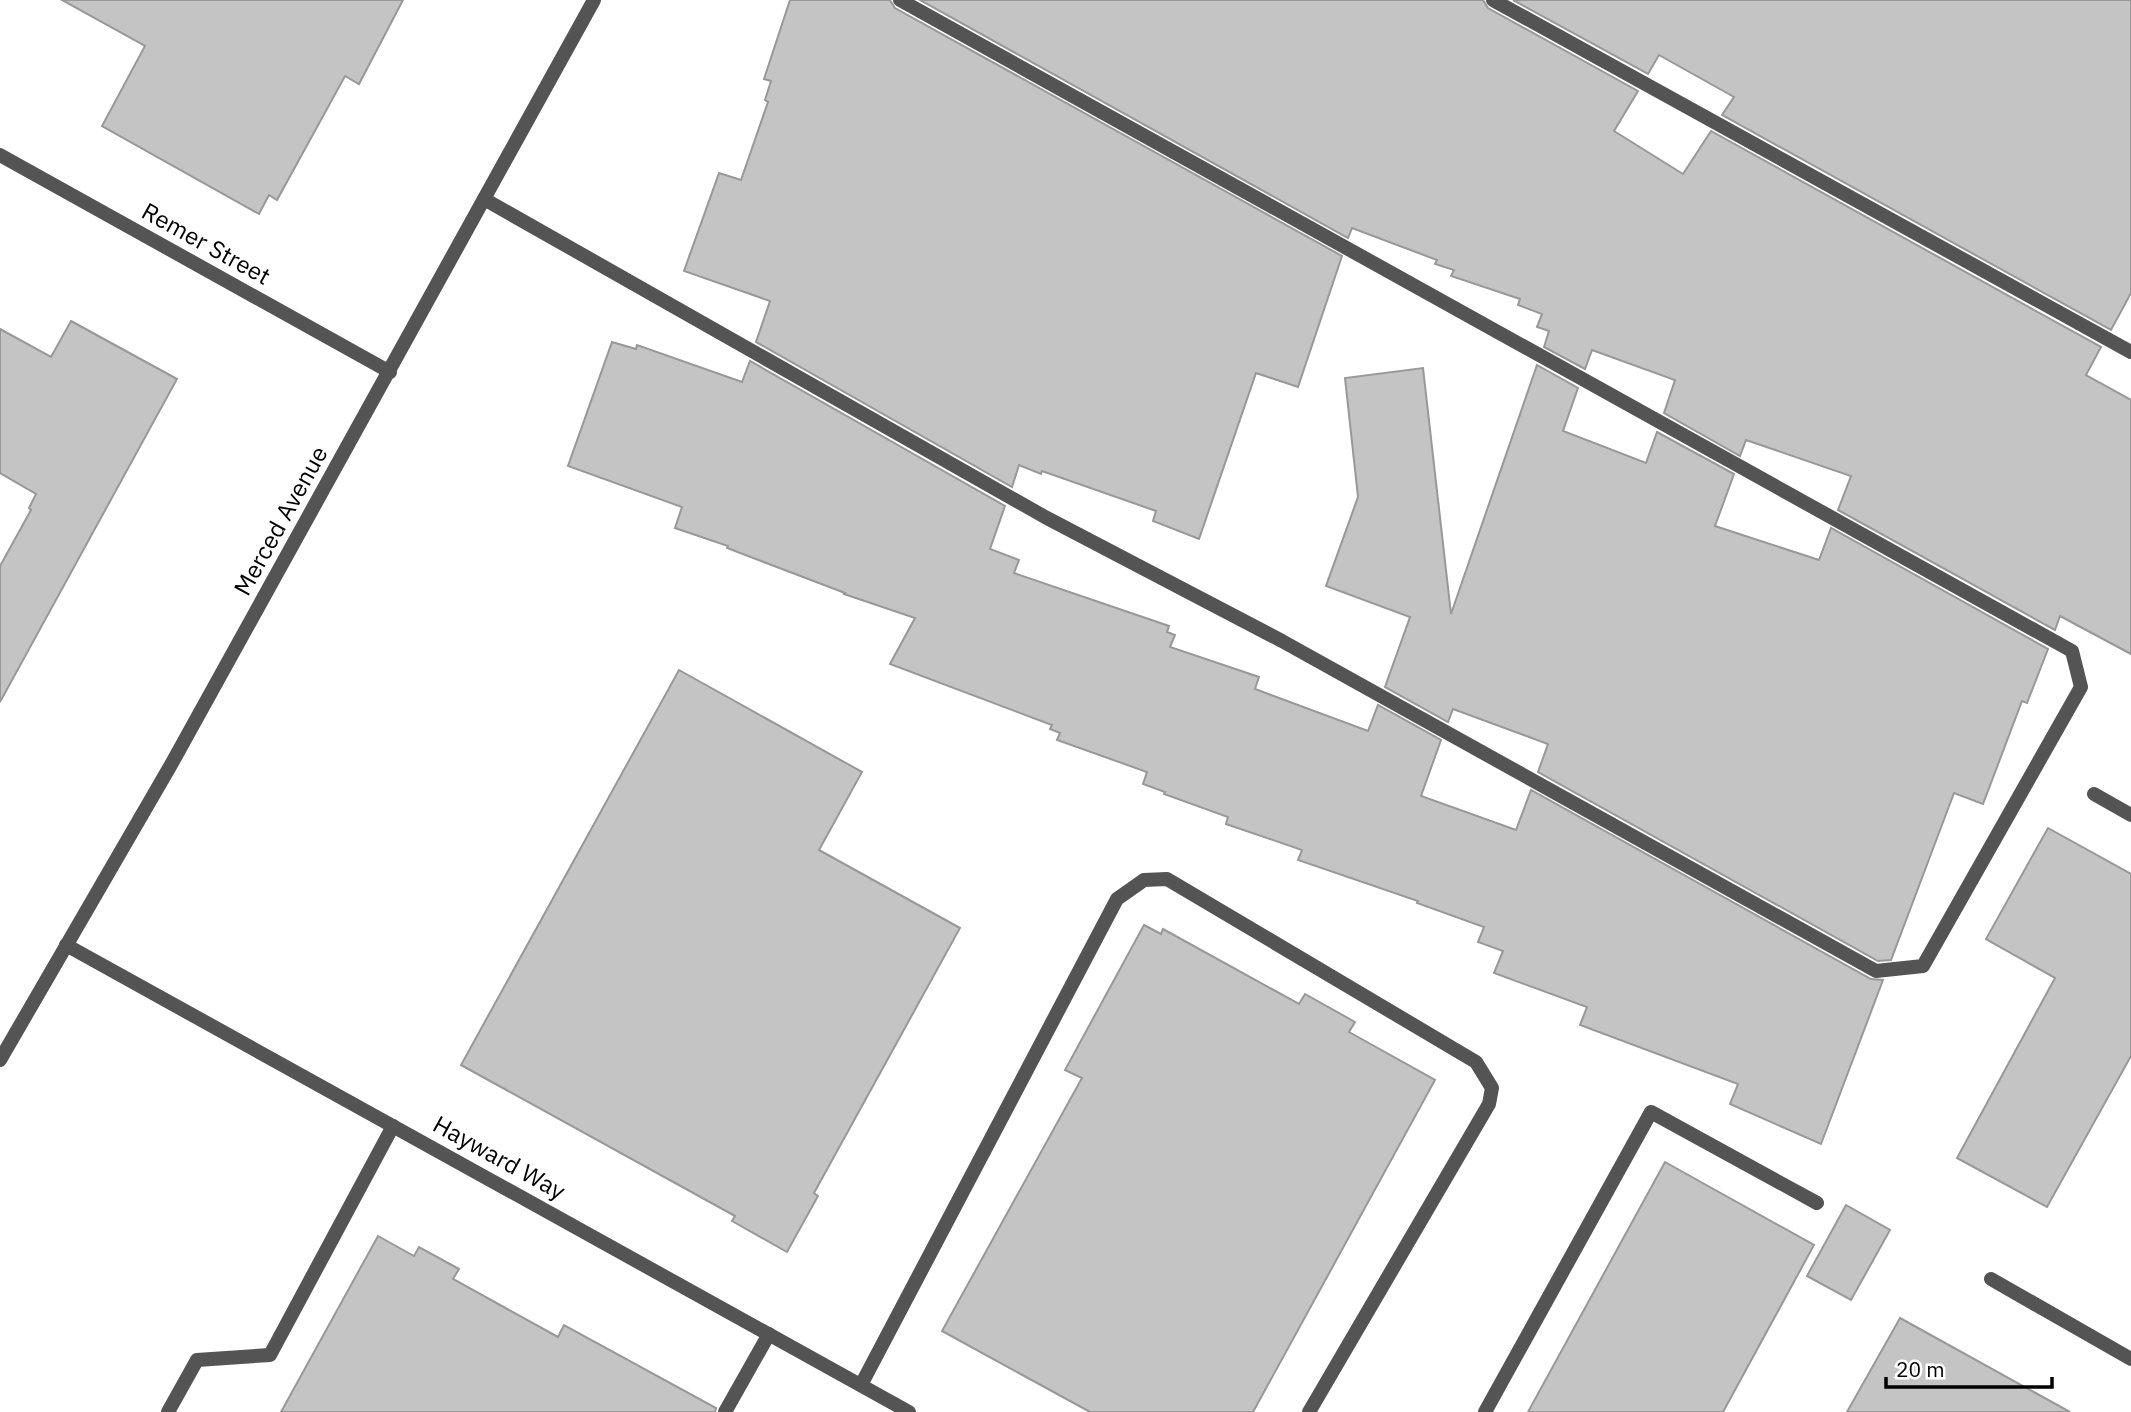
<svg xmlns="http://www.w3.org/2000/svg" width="2131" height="1412" viewBox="0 0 2131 1412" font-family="'IBM Plex Sans',sans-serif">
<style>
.building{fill:#c4c4c4;stroke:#989898;stroke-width:2}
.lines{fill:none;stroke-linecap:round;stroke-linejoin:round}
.service{stroke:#545454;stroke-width:14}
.minor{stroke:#545454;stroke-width:14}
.tertiary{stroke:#545454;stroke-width:14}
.labels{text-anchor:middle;stroke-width:7;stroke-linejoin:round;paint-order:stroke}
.street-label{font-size:24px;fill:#000;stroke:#fff}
</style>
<rect width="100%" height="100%" fill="#fff"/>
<g class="building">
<path d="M 62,0 L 403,0 L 359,84 L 345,76 L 277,200 L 269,195 L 259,214 L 102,126 L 145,46 Z"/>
<path d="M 790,0 L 890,0 L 895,8 L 1342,256 L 1298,387 L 1256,373 L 1199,539 L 1153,521 L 1156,511 L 1042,471 L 1041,474 L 1019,465 L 1012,487 L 756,342 L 770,301 L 684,271 L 719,173 L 741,180 L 768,102 L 765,100 L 771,81 L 764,79 Z"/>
<path d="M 920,0 L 1483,0 L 1488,8 L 1638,91 L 1614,131 L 1683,174 L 1711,131 L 2101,347 L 2086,375 L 2131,400 L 2131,654 L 2060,616 L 2055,630 L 1838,510 L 1851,476 L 1746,440 L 1740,456 L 1664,413 L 1675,380 L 1592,350 L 1585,369 L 1544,347 L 1549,331 L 1537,327 L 1542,314 L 1518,305 L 1520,299 L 1451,276 L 1454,270 L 1435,264 L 1437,260 L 1352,228 L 1348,238 Z"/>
<path d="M 1513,0 L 2131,0 L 2131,293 L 2111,330 L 1722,115 L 1734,97 L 1659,55 L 1648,74 Z"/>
<path d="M 71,321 L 177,379 L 0,702 L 0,566 L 31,510 L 29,508 L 36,494 L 0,473 L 0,329 L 51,357 Z"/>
<path d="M 612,342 L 636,349 L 637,345 L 742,382 L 750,361 L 1005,506 L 990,549 L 1019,560 L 1014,573 L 1169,626 L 1167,632 L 1175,635 L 1170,647 L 1259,677 L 1255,689 L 1368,731 L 1378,705 L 1441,740 L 1421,796 L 1516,830 L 1531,790 L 1871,979 L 1883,980 L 1821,1144 L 1730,1104 L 1738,1084 L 1580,1025 L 1587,1007 L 1494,973 L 1503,951 L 1478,942 L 1484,927 L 1417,903 L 1418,901 L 1298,860 L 1302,850 L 1226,824 L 1228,817 L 1164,794 L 1165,792 L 1143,784 L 1147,772 L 1057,740 L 1060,733 L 1050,729 L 1052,725 L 890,664 L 915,618 L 844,594 L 845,593 L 727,548 L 728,546 L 675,528 L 682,507 L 568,466 Z"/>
<path d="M 1537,365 L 1578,388 L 1563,431 L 1646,463 L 1657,432 L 1734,474 L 1715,526 L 1819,560 L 1831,528 L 2048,649 L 2027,703 L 2022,701 L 1983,804 L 1954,793 L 1891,960 L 1878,961 L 1538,772 L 1548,744 L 1453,709 L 1448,722 L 1385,687 L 1410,617 L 1326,586 L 1358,497 L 1345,378 L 1423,368 L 1451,614 Z"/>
<path d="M 679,670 L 862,772 L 819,850 L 960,928 L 814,1193 L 818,1196 L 787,1252 L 732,1221 L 735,1216 L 461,1065 Z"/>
<path d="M 2048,828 L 2131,874 L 2131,1056 L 2047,1207 L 1957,1158 L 2055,978 L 1986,939 Z"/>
<path d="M 1144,925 L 1161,934 L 1163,929 L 1299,1004 L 1305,994 L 1355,1022 L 1349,1032 L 1435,1080 L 1253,1412 L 1090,1412 L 942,1331 L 1082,1078 L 1065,1070 Z"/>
<path d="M 1665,1162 L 1814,1245 L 1723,1412 L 1528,1412 Z"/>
<path d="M 1846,1205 L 1890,1230 L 1851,1300 L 1807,1276 Z"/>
<path d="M 378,1236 L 414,1256 L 419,1247 L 459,1269 L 453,1279 L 558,1337 L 564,1325 L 716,1408 L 715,1412 L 281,1412 Z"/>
<path d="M 1900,1318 L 2070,1412 L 1847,1412 Z"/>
</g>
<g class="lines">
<g class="service">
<path d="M 1493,0 L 2131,352"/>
<path d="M 484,199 L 1045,517 L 1282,641 L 1876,971 L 1923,966 L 2081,687 L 2072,651 L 900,0"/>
<path d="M 2094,794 L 2131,815"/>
<path d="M 861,1385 L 1117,899 L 1144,880 L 1167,879 L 1476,1062 L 1492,1088 L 1489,1104 L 1309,1412"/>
<path d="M 168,1412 L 197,1360 L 270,1355 L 393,1126"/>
<path d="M 725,1412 L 769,1334"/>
<path d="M 1485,1412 L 1651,1112 L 1817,1203"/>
</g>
<g class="minor">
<path d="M 0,155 L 390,372"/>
<path d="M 66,945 L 909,1412"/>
<path d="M 1991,1279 L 2131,1359"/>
</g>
<path class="tertiary" d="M 0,1060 L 172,763 L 594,0"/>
</g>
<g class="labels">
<g class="street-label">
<text transform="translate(206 244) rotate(29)" y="8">Remer Street</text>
<text transform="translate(281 521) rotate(-61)" y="8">Merced Avenue</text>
<text transform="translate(499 1158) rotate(29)" y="8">Hayward Way</text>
</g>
</g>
<path d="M1886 1377v10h166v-10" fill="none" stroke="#000000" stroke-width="3.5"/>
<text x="1896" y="1377" font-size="21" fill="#000000" stroke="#ffffff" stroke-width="5" paint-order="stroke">20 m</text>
</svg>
